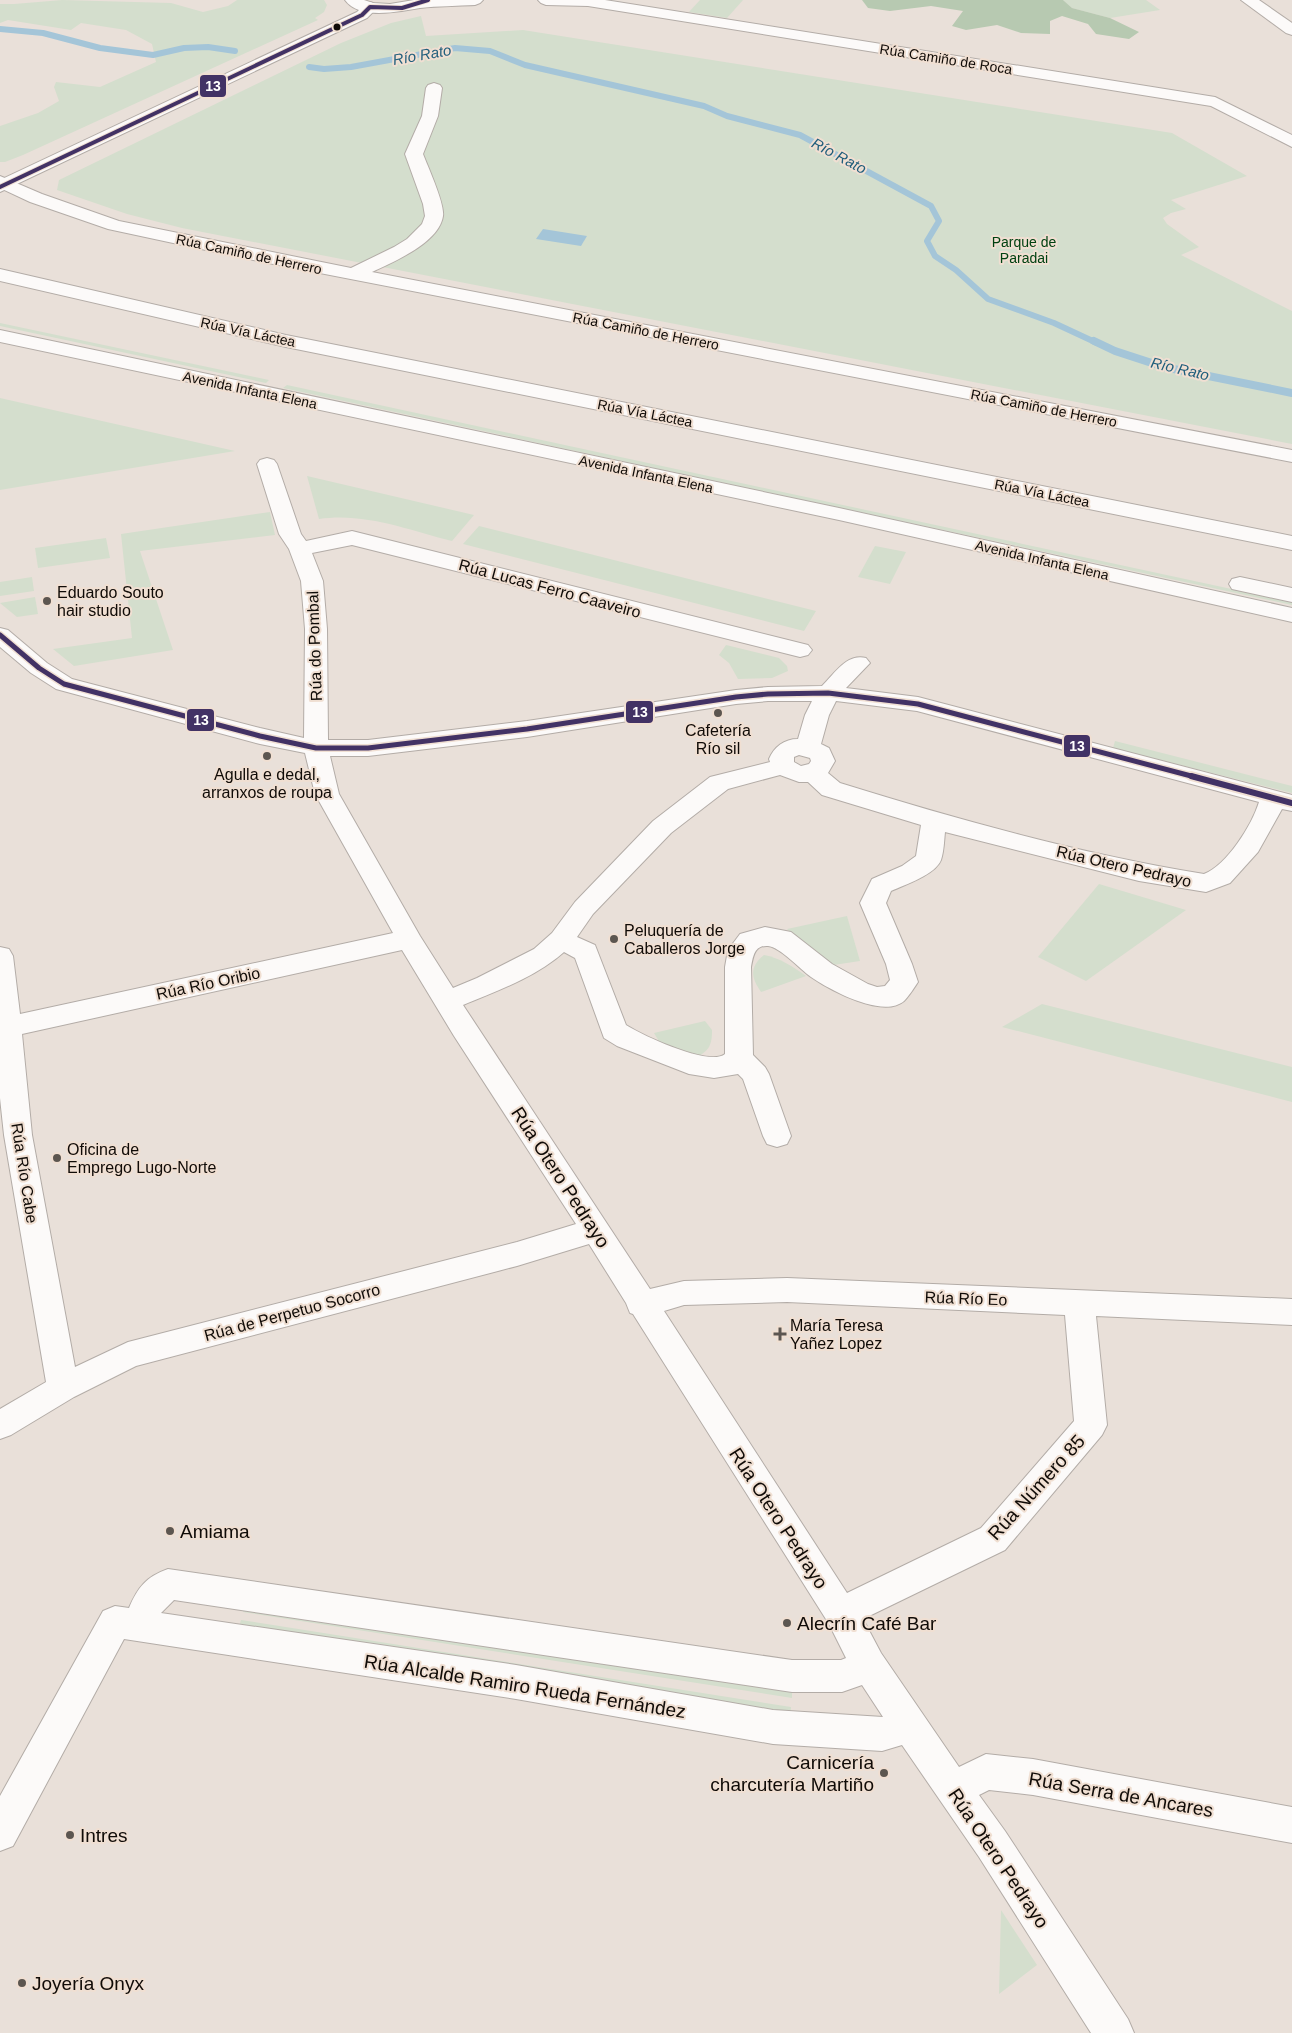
<svg xmlns="http://www.w3.org/2000/svg" width="1292" height="2033" viewBox="0 0 1292 2033" font-family="Helvetica,sans-serif">
<style>
.green{fill:#d4decd}
.forest{fill:#b7c9b1}
.water{fill:#a4c5d8}
.lines{fill:none;stroke-linecap:round;stroke-linejoin:round}
.stream-far1{stroke:#a4c5d8;stroke-width:6}
.stream{stroke:#a4c5d8;stroke-width:8}
.street-casing{stroke:#b3aca7;stroke-width:2}
.secondary-casing{stroke:#b3aca7;stroke-width:2}
.street{fill:#fcfaf9;fill-rule:evenodd}
.secondary{fill:#fcfaf9;fill-rule:evenodd}
.bus-1-far2-casing{stroke:#f0dfd2;stroke-width:6}
.bus-1-far1-casing{stroke:#f0dfd2;stroke-width:8}
.bus-1-casing{stroke:#f0dfd2;stroke-width:10}
.bus-1-far2{stroke:#423265;stroke-width:4}
.bus-1-far1{stroke:#423265;stroke-width:5}
.bus-1{stroke:#423265;stroke-width:6}
.bus-dot{fill:#100b07;stroke:#f0dfd2;stroke-width:2}
.poi-dot{fill:#5c5650;stroke:#f0dfd2;stroke-width:2}
.labels{text-anchor:middle;stroke-width:4;stroke-linejoin:round;paint-order:stroke}
.far-street-label{font-size:14px;fill:#100b07;stroke:#f0dfd2}
.far-park-label{font-size:14px;fill:#004111;stroke:#f0dfd2}
.far-water-label{font-size:15px;font-style:italic;fill:#1f5d7b;stroke:#f0dfd2}
.street-label{font-size:16px;fill:#100b07;stroke:#f0dfd2}
.poi-label{font-size:16px;fill:#100b07;stroke:#f0dfd2;text-anchor:start}
.near-street-label{font-size:19px;fill:#100b07;stroke:#f0dfd2}
.near-poi-label{font-size:19px;fill:#100b07;stroke:#f0dfd2;text-anchor:start}
.line-badge{stroke:#f0dfd2;stroke-width:2}
.badge-label{font-size:14px;text-anchor:middle;font-weight:bold;fill:#fff}
</style>
<rect width="100%" height="100%" fill="#e9e0d9"/>
<g class="green">
<path d="M 62,0 L 171,3 L 203,12 L 228,6 L 237,0 L 324,0 L 327,5 L 324,12 L 315,18 L 318,20 L 23,155 L 5,162 L 0,162 L 0,126 L 38,113 L 59,101 L 54,87 L 56,82 L 100,87 L 156,62 L 152,44 L 126,30 L 81,23 L 71,30 L 8,20 L 0,23 L 0,4 L 14,4 Z"/>
<path d="M 700,0 L 743,0 L 727,18 L 689,12 Z"/>
<path d="M 1063,0 L 1146,0 L 1160,10 L 1110,18 L 1072,8 Z"/>
<path d="M 421,16 L 426,36 L 523,30 L 1172,133 L 1247,176 L 1171,200 L 1186,209 L 1171,213 L 1163,218 L 1167,224 L 1199,247 L 1181,255 L 1292,311 L 1292,444 L 182,228 L 127,214 L 57,190 L 59,180 L 341,43 L 391,23 Z"/>
<path d="M 0,323 L 269,380 L 266,383 L 0,326 Z"/>
<path d="M 287,385 L 1292,602 L 1292,605 L 283,388 Z"/>
<path d="M 0,398 L 235,451 L 0,490 Z"/>
<path d="M 307,476 L 474,515 L 452,541 C 409,530 364,512 319,519 Z"/>
<path d="M 270,512 L 275,535 L 140,551 L 173,650 L 74,666 L 53,649 L 132,638 L 121,534 Z"/>
<path d="M 479,526 L 816,611 L 804,631 L 463,544 Z"/>
<path d="M 106,538 L 110,558 L 38,568 L 35,548 Z"/>
<path d="M 875,546 L 906,552 L 890,584 L 858,577 Z"/>
<path d="M 32,577 L 34,591 L 0,596 L 0,582 Z"/>
<path d="M 35,597 L 38,614 L 17,617 L 0,603 Z"/>
<path d="M 726,645 L 779,658 L 787,666 L 788,671 L 772,678 L 738,679 L 729,663 L 719,655 Z"/>
<path d="M 1115,741 L 1292,786 L 1292,793 L 1113,748 Z"/>
<path d="M 1099,884 L 1186,910 L 1086,981 L 1038,957 Z"/>
<path d="M 847,916 L 860,961 L 827,966 L 787,929 Z"/>
<path d="M 764,955 C 780,958 792,966 806,976 L 761,992 C 751,978 749,967 764,955 Z"/>
<path d="M 1042,1004 L 1292,1067 L 1292,1102 L 1002,1027 Z"/>
<path d="M 705,1021 L 712,1030 C 712,1044 710,1050 697,1057 L 660,1043 L 654,1033 Z"/>
<path d="M 247,1602 L 792,1687 L 792,1698 L 243,1612 Z"/>
<path d="M 241,1620 L 791,1707 L 790,1720 L 238,1630 Z"/>
<path d="M 1001,1910 L 1037,1965 L 999,1994 Z"/>
</g>
<path class="forest" d="M 862,0 L 1063,0 L 1072,8 L 1110,18 L 1139,32 L 1129,39 L 1096,34 L 1088,24 L 1062,16 L 1050,21 L 1050,34 L 1021,33 L 997,25 L 966,30 L 952,26 L 963,11 L 931,6 L 890,11 L 868,8 Z"/>
<path class="water" d="M 543,229 L 587,236 L 581,246 L 536,239 Z"/>
<g class="lines">
<g class="stream-far1">
<path d="M 0,29 L 43,33 L 100,48 L 153,55 L 184,48 L 208,47 L 235,51"/>
<path d="M 309,67 L 324,69 L 351,67 L 455,48 L 490,51 L 525,65 L 704,106 L 727,116 L 800,135 L 931,206 L 939,221 L 927,241 L 935,256 L 956,270 L 988,299 L 1054,323 L 1097,343"/>
</g>
<path class="stream" d="M 1094,341 L 1115,351 L 1164,367 L 1292,393"/>
<g class="street-casing">
<g id="street">
<path d="M 345,0 L 364,0 L 373,3 L 390,4 L 414,0 L 483,0 L 480,3 L 475,5 C 457,6 438,6 420,8 C 400,11 360,21 345,0 Z"/>
<path d="M 538,0 L 605,0 L 1215,97 L 1292,135 L 1292,147 L 1211,106 L 588,6 L 546,5 L 541,3 Z"/>
<path d="M 434,83 L 440,85 L 442,88 L 438,116 L 423,154 C 428,167 445,204 443,216 C 439,243 393,262 372,272 L 1292,450 L 1292,462 L 243,258 L 108,229 L 30,202 L 0,188 L 0,176 L 42,194 L 119,221 L 351,268 L 394,247 L 407,239 L 422,224 L 425,216 L 423,204 L 405,154 L 422,116 L 426,88 L 428,85 Z"/>
<path d="M 0,269 L 286,335 L 1292,536 L 1292,550 L 286,347 L 0,281 Z"/>
<path d="M 267,458 L 274,460 L 277,464 L 301,534 L 306,541 L 352,531 L 808,645 L 812,650 L 808,655 L 800,657 L 352,545 L 312,553 L 323,581 L 327,629 L 328,740 L 368,740 L 527,721 L 736,690 L 768,687 L 822,686 C 835,673 847,653 866,658 L 870,663 L 846,688 L 918,697 L 1292,795 L 1292,811 L 1282,809 L 1258,852 L 1230,883 L 1206,892 L 1139,881 L 945,832 C 944,841 944,851 941,860 C 936,874 905,885 891,891 L 886,903 L 912,964 L 918,982 C 914,988 909,996 904,1001 C 883,1019 830,990 811,977 C 800,969 780,947 768,946 C 754,945 753,957 751,967 L 753,1055 L 765,1067 L 769,1074 L 791,1136 L 787,1144 L 777,1147 L 767,1144 L 763,1136 L 743,1079 L 738,1074 L 714,1078 L 689,1074 L 617,1046 L 604,1038 L 575,958 L 564,952 C 536,977 497,991 463,1005 L 650,1289 L 684,1281 L 787,1278 L 1292,1299 L 1292,1325 L 1096,1316 L 1107,1425 L 1102,1435 L 1005,1550 L 863,1619 L 881,1653 L 959,1767 L 986,1754 L 1033,1759 L 1292,1807 L 1292,1843 L 1033,1795 L 989,1790 L 979,1795 L 1005,1831 L 1128,2019 L 1134,2033 L 1091,2033 L 979,1857 L 902,1745 L 882,1751 L 773,1744 L 516,1699 L 124,1639 L 13,1846 L 0,1851 L 0,1796 L 103,1611 L 115,1606 L 129,1608 C 138,1587 146,1577 168,1569 L 792,1660 L 841,1660 L 846,1658 L 829,1624 L 633,1314 L 630,1313 L 626,1303 L 589,1244 L 517,1266 L 136,1366 L 74,1397 L 11,1435 L 0,1439 L 0,1409 L 46,1382 L 4,1135 L 0,1098 L 0,947 L 9,949 L 13,956 L 20,1014 L 393,933 L 315,794 L 305,753 L 260,744 L 56,689 L 31,673 L 0,647 L 0,628 L 8,630 L 47,663 L 72,679 L 260,728 L 304,738 L 305,629 L 301,581 L 289,549 L 279,534 L 257,464 L 260,460 ZM 768,701 L 812,701 L 805,715 L 798,739 C 784,739 774,747 769,759 L 770,762 L 710,777 L 653,821 L 575,902 L 552,933 L 534,949 L 477,978 L 453,988 L 420,936 L 339,794 L 330,756 L 368,756 L 527,737 L 736,704 ZM 836,701 L 917,711 L 1259,802 C 1252,825 1227,865 1204,874 C 1081,854 959,820 840,783 L 828,773 L 835,761 L 829,748 L 821,744 L 829,715 ZM 799,755 L 810,758 L 811,761 L 809,764 L 801,766 L 794,762 L 794,757 ZM 780,775 L 799,782 L 808,782 L 822,795 L 921,825 L 916,856 L 902,866 L 872,879 L 860,903 L 886,964 L 890,980 L 885,986 L 877,987 L 868,984 L 832,964 L 791,932 L 765,927 L 740,934 L 728,950 L 725,967 L 725,1054 C 709,1067 642,1035 626,1025 L 595,945 L 577,937 L 593,914 L 671,833 L 728,789 ZM 402,950 L 454,1036 L 576,1224 L 517,1242 L 128,1342 L 75,1367 L 32,1135 L 22,1034 ZM 787,1302 L 1065,1315 L 1074,1421 L 981,1528 L 847,1593 L 664,1311 L 684,1305 ZM 174,1600 L 792,1692 L 842,1692 L 862,1685 L 883,1717 L 773,1710 L 516,1665 L 161,1613 Z"/>
</g>
</g>
<g class="secondary-casing">
<g id="secondary">
<path d="M 1241,0 L 1259,0 L 1292,23 L 1292,35 L 1286,33 Z"/>
<path d="M 370,2 L 375,4 L 378,7 L 367,18 L 0,192 L 0,180 L 357,12 L 365,4 Z"/>
<path d="M 0,330 L 839,508 L 1292,608 L 1292,622 L 839,520 L 0,342 Z"/>
<path d="M 1240,577 L 1292,588 L 1292,602 L 1232,589 L 1229,584 L 1232,579 Z"/>
</g>
</g>
<use href="#street" class="street"/>
<use href="#secondary" class="secondary"/>
<g class="bus-1-far2-casing">
<path id="bus-1-far2" d="M 0,187 L 362,15 L 370,7 L 402,8 L 428,0"/>
</g>
<g class="bus-1-far1-casing">
<path id="bus-1-far1" d="M 0,635 L 39,668 L 64,684 L 260,736 L 316,748 L 368,748 L 527,729 L 736,697 L 768,694 L 828,693 L 918,704 L 1195,777"/>
</g>
<g class="bus-1-casing">
<path id="bus-1" d="M 1191,776 L 1292,803"/>
</g>
<use href="#bus-1-far2" class="bus-1-far2"/>
<use href="#bus-1-far1" class="bus-1-far1"/>
<use href="#bus-1" class="bus-1"/>
</g>
<circle class="bus-dot" cx="337" cy="27" r="4.5"/>
<g class="poi-dot">
<circle cx="47" cy="601" r="5"/>
<circle cx="718" cy="713" r="5"/>
<circle cx="267" cy="756" r="5"/>
<circle cx="614" cy="939" r="5"/>
<circle cx="57" cy="1158" r="5"/>
<path d="M777.5 1326.5h5v5h5v5h-5v5h-5v-5h-5v-5h5z"/>
<circle cx="170" cy="1531" r="5"/>
<circle cx="787" cy="1623" r="5"/>
<circle cx="884" cy="1773" r="5"/>
<circle cx="70" cy="1835" r="5"/>
<circle cx="22" cy="1983" r="5"/>
</g>
<g class="labels">
<g class="far-street-label">
<text transform="translate(946 59) rotate(9)" y="5">Rúa Camiño de Roca</text>
<text transform="translate(249 254) rotate(12)" y="5">Rúa Camiño de Herrero</text>
<text transform="translate(646 331) rotate(11)" y="5">Rúa Camiño de Herrero</text>
<text transform="translate(248 332) rotate(12)" y="5">Rúa Vía Láctea</text>
<text transform="translate(250 390) rotate(12)" y="5">Avenida Infanta Elena</text>
<text transform="translate(1044 408) rotate(11)" y="5">Rúa Camiño de Herrero</text>
<text transform="translate(645 413) rotate(11)" y="5">Rúa Vía Láctea</text>
<text transform="translate(646 474) rotate(12)" y="5">Avenida Infanta Elena</text>
<text transform="translate(1042 493) rotate(11)" y="5">Rúa Vía Láctea</text>
<text transform="translate(1042 560) rotate(13)" y="5">Avenida Infanta Elena</text>
</g>
<g class="far-park-label">
<text x="1024" y="247">Parque de<tspan x="1024" dy="16">Paradai</tspan></text>
</g>
<g class="far-water-label">
<text transform="translate(422 55) rotate(-10)" y="5">Río Rato</text>
<text transform="translate(839 156) rotate(28)" y="5">Río Rato</text>
<text transform="translate(1180 369) rotate(13)" y="5">Río Rato</text>
</g>
<g class="street-label">
<text transform="translate(550 588) rotate(15)" y="6">Rúa Lucas Ferro Caaveiro</text>
<text transform="translate(314 646) rotate(-92)" y="6">Rúa do Pombal</text>
<text transform="translate(1124 866) rotate(13)" y="6">Rúa Otero Pedrayo</text>
<text transform="translate(208 983) rotate(-12)" y="6">Rúa Río Oribio</text>
<text transform="translate(25 1173) rotate(81)" y="6">Rúa Río Cabe</text>
<text transform="translate(966 1298) rotate(2)" y="6">Rúa Río Eo</text>
<text transform="translate(292 1312) rotate(-15)" y="6">Rúa de Perpetuo Socorro</text>
</g>
<g class="poi-label">
<text x="57" y="598">Eduardo Souto<tspan x="57" dy="18">hair studio</tspan></text>
<text x="718" y="736" text-anchor="middle">Cafetería<tspan x="718" dy="18">Río sil</tspan></text>
<text x="267" y="780" text-anchor="middle">Agulla e dedal,<tspan x="267" dy="18">arranxos de roupa</tspan></text>
<text x="624" y="936">Peluquería de<tspan x="624" dy="18">Caballeros Jorge</tspan></text>
<text x="67" y="1155">Oficina de<tspan x="67" dy="18">Emprego Lugo-Norte</tspan></text>
<text x="790" y="1331">María Teresa<tspan x="790" dy="18">Yañez Lopez</tspan></text>
</g>
<g class="near-street-label">
<text transform="translate(561 1177) rotate(57)" y="7">Rúa Otero Pedrayo</text>
<text transform="translate(1036 1487) rotate(-48)" y="7">Rúa Número 85</text>
<text transform="translate(779 1518) rotate(57)" y="7">Rúa Otero Pedrayo</text>
<text transform="translate(525 1686) rotate(9)" y="7">Rúa Alcalde Ramiro Rueda Fernández</text>
<text transform="translate(1121 1794) rotate(10)" y="7">Rúa Serra de Ancares</text>
<text transform="translate(999 1858) rotate(56)" y="7">Rúa Otero Pedrayo</text>
</g>
<g class="near-poi-label">
<text x="180" y="1538">Amiama</text>
<text x="797" y="1630">Alecrín Café Bar</text>
<text x="874" y="1769" text-anchor="end">Carnicería<tspan x="874" dy="22">charcutería Martiño</tspan></text>
<text x="80" y="1842">Intres</text>
<text x="32" y="1990">Joyería Onyx</text>
</g>
</g>
<g class="line-badge">
<rect x="199" y="74" width="28" height="24" rx="5" fill="#423265"/>
<rect x="625" y="700" width="29" height="24" rx="5" fill="#423265"/>
<rect x="186" y="708" width="29" height="24" rx="5" fill="#423265"/>
<rect x="1063" y="734" width="28" height="24" rx="5" fill="#423265"/>
</g>
<g class="badge-label">
<text x="213" y="91">13</text>
<text x="640" y="717">13</text>
<text x="201" y="725">13</text>
<text x="1077" y="751">13</text>
</g>
</svg>
